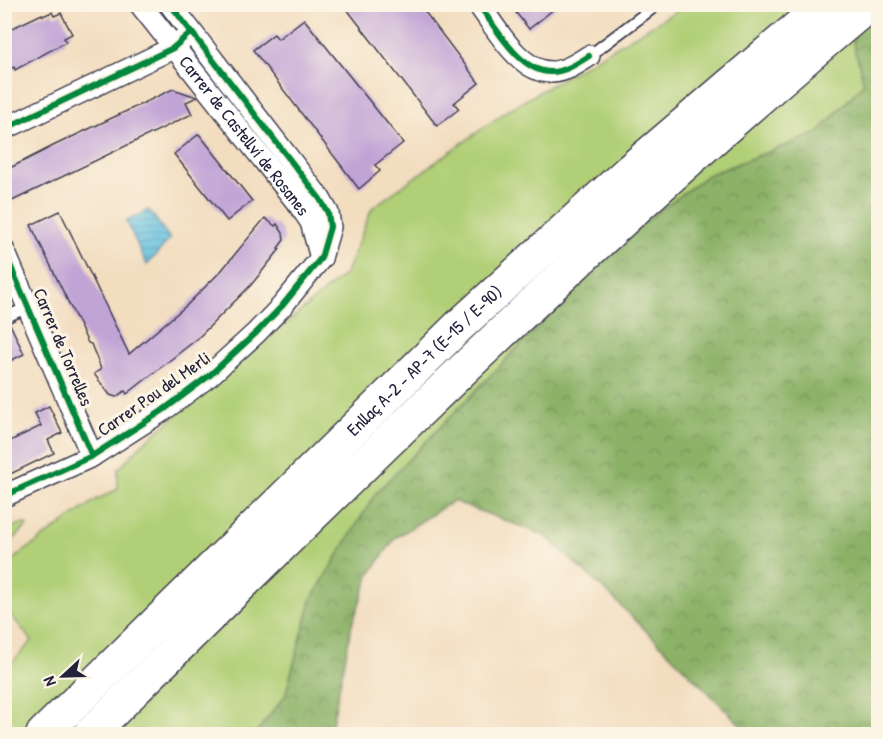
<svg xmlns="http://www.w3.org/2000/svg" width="883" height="739" viewBox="0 0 883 739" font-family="'Patrick Hand',sans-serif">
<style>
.grass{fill:#b0cf76;stroke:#697858;stroke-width:1.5}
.forest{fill:url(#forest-crowns);stroke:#576a51;stroke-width:1.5}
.park{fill:url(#park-crowns);stroke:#697858;stroke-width:1.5}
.water{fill:url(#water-rules);stroke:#42728e;stroke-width:1.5}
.building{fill:#c1a4d6}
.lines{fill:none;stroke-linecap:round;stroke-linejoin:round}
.lane-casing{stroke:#413e4f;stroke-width:14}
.street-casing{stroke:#413e4f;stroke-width:24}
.highway-casing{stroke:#413e4f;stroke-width:36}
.lane{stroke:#fff;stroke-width:10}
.street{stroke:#fff;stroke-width:21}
.highway{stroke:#fff;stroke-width:33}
.cycleway-casing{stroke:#fcf5e5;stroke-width:10}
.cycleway{stroke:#00873e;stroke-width:6}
.labels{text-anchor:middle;stroke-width:6;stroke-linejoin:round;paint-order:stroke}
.street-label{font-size:18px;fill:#22223b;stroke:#fcf5e5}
</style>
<defs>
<pattern id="forest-crowns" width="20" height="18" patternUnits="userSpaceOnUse" patternTransform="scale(1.5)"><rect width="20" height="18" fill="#8cb267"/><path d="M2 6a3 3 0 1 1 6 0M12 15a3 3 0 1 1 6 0" fill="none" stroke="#729056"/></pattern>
<pattern id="park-crowns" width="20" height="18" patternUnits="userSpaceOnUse" patternTransform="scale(1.5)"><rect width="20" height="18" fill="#b0cf76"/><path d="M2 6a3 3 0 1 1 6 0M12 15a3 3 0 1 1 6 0" fill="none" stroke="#97b167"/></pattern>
<pattern id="water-rules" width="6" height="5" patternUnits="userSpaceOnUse" patternTransform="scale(1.5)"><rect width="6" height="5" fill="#63c1e1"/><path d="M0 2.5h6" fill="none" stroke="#519cb8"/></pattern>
</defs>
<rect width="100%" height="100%" fill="#fcf5e5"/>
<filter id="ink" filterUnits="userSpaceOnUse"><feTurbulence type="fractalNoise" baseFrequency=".0167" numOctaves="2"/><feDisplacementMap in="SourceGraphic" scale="12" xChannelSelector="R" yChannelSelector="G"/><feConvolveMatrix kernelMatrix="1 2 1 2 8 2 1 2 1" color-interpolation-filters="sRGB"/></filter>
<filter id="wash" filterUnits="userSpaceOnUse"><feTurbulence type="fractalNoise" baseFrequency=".008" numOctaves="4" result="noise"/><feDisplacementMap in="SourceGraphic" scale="24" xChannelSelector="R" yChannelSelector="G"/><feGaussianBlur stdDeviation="1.35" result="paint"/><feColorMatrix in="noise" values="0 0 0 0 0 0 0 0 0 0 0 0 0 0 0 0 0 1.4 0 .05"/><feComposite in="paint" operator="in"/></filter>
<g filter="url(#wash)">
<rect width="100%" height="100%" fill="#f2ddbf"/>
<path class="grass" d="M 680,5 L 859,5 L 853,42 L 864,83 L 818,133 L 708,175 L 638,227 L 530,335 L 376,493 L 312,598 L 285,696 L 255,734 L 5,734 L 5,670 L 32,641 L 5,608 L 5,565 L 96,500 L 118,489 L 118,470 L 140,446 L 346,273 L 372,208 L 507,111 L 675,12 Z"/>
<path class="forest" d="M 859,5 L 878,5 L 878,734 L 750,734 L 609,594 L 544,535 L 453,501 L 395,538 L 370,574 L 352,624 L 330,734 L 255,734 L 285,696 L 312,598 L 376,493 L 530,335 L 638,227 L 708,175 L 818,133 L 864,83 L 853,42 Z"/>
<path class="park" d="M 20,524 L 26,524 L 27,526 L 5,548 L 5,531 Z"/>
<path class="water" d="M 149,210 L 170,239 L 147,265 L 126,221 Z"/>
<g id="blocks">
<g class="building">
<path d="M 343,4 L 419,4 L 479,83 L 454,103 L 459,109 L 437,126 Z"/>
<path d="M 509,4 L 560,4 L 529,29 Z"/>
<path d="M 52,12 L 54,16 L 61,13 L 72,34 L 64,38 L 66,42 L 15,70 L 14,67 L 4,72 L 4,32 L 42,14 L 43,16 Z"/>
<path d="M 304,19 L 403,143 L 375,165 L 380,171 L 359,189 L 253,50 L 274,34 L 278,39 Z"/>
<path d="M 173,89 L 197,97 L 186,102 L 192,114 L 10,202 L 4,192 L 4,171 L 55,145 Z"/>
<path d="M 199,134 L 252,201 L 227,221 L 174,154 Z"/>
<path d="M 60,211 L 129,354 L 187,305 L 221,271 L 265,218 L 275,226 L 277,224 L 283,233 L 284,240 L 278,248 L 280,249 L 251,285 L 197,339 L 127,394 L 125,391 L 116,397 L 110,395 L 94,374 L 101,369 L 91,344 L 88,343 L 31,225 Z"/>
<path d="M 10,324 L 24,354 L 4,364 L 4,325 Z"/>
<path d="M 49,406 L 62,433 L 48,440 L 54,453 L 4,477 L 4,444 L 41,426 L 35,413 Z"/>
</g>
</g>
</g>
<g filter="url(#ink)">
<use href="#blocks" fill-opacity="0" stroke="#413e4f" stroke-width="1.5"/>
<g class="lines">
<g class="lane-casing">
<g id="lane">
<path d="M 589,56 L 658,4"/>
<path d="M 4,318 L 30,306"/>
</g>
</g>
<g class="street-casing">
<g id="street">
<path id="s1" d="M 140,4 L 300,206 L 311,222 L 321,258"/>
<path d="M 478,4 C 496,27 519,72 551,72 C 565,72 578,63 589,56"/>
<path d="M 4,129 L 173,48 L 183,39"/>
<path d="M 4,251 L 92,456"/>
<path d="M 4,496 L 92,456 L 162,411 L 210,375 L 256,333 L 282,306 L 321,258 L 330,227 L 328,213 L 320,199 L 170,4"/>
</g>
</g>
<g class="highway-casing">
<g id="highway">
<path id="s2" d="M 43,734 L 459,326 L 629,171 L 825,4"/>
<path d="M 90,734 C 343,484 596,232 870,4"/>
</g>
</g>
<use href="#lane" class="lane"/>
<use href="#street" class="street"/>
<use href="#highway" class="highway"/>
<g class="cycleway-casing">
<g id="cycleway">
<path d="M 478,4 C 496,27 519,72 551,72 C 565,72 578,63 589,56"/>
<path d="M 4,129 L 173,48 L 191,32"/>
<path d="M 4,251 L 92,456"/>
<path d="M 4,496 L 92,456 L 162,411 L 210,375 L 256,333 L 282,306 L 321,258 L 330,227 L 328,213 L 320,199 L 170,4"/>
</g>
</g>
<use href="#cycleway" class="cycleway"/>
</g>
</g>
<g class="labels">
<g class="street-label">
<text dy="6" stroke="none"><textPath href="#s1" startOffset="168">Carrer de Castellví de Rosanes</textPath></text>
<text transform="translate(63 347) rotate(67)" y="6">Carrer de Torrelles</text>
<text dy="6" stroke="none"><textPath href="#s2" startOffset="534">Enllaç A-2 - AP-7 (E-15 / E-90)</textPath></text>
<text transform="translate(154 394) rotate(-35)" y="6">Carrer Pou del Merli</text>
</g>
</g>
<rect width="883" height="739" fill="none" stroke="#fcf5e5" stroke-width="24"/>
<g transform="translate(63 676) rotate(248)" stroke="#fcf5e5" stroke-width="4.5" paint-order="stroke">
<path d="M0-4.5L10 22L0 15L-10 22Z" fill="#22223b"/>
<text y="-9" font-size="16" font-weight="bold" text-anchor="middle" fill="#22223b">N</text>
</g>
</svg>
